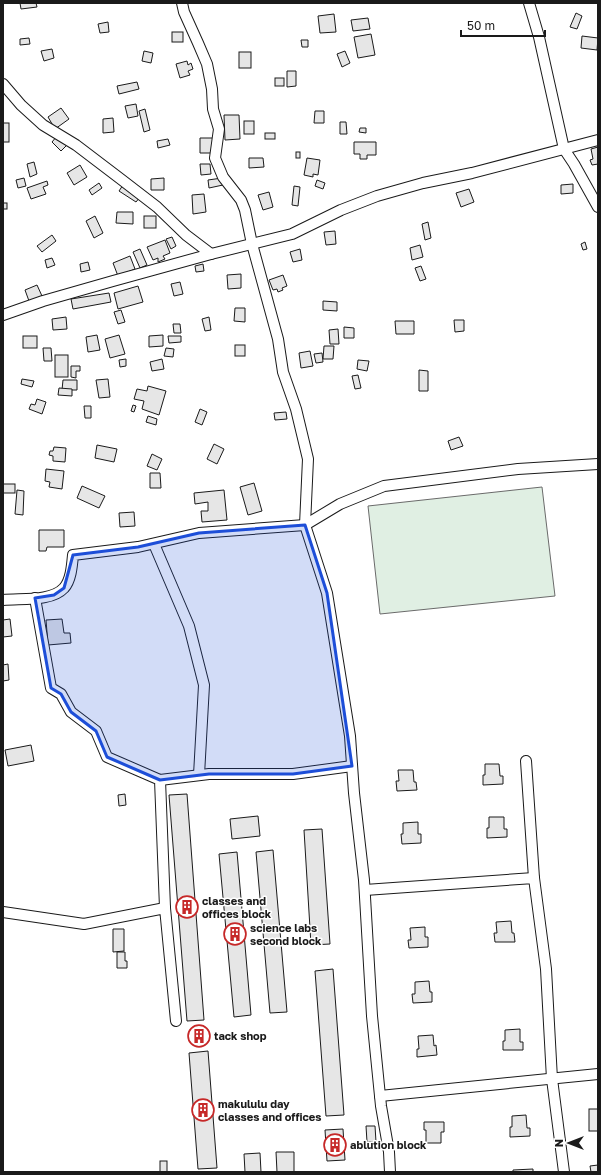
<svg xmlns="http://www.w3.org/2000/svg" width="601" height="1175" viewBox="0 0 601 1175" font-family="'Golos Text',sans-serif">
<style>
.green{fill:#e0efe3;stroke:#6a6a6a}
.building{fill:#e6e6e6;stroke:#1a1a1a}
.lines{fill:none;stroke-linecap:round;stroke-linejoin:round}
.street-casing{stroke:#1a1a1a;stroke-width:12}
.street{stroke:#fff;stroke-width:10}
.marked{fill:#1d4ed8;fill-opacity:0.2;stroke:#1d4ed8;stroke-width:3;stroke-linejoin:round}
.labels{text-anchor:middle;stroke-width:3;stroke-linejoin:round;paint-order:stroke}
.poi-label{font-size:11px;font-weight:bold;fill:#1a1a1a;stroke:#fff;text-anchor:start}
</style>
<rect width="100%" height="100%" fill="#fff"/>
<path class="green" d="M 542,487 L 555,596 L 380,614 L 368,506 Z"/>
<g class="building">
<path d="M 20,3 L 36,3 L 37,7 L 21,9 Z"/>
<path d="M 576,13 L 582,16 L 577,29 L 570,27 Z"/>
<path d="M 334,14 L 336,32 L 320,33 L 318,16 Z"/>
<path d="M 368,18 L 370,29 L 353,31 L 351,20 Z"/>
<path d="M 108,22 L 109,32 L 100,33 L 98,24 Z"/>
<rect x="172" y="32" width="11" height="10"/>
<path d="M 371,34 L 375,55 L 358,58 L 354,37 Z"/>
<path d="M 582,36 L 598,38 L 597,50 L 581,48 Z"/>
<path d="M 29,38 L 30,44 L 20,45 L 20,39 Z"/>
<path d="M 301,40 L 308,40 L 308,47 L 302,47 Z"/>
<path d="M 52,49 L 54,58 L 44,61 L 41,51 Z"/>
<path d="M 144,51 L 153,53 L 151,63 L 142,61 Z"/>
<path d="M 345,51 L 350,63 L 342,67 L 337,54 Z"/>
<rect x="239" y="52" width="12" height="16"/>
<path d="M 187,61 L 188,65 L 191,63 L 193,69 L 188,71 L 190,75 L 180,78 L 176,64 Z"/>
<path d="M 287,71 L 296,71 L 296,86 L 287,87 Z"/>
<rect x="275" y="78" width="9" height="8"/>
<path d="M 137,82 L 139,89 L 119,94 L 117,86 Z"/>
<path d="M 136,104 L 138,116 L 128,118 L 125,106 Z"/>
<path d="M 61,108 L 69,119 L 55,129 L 48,117 Z"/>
<path d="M 145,109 L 150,130 L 144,132 L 139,111 Z"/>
<path d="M 315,111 L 324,111 L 324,123 L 314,123 Z"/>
<path d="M 224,115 L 239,115 L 240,139 L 225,140 Z"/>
<path d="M 113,118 L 114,132 L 103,133 L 103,119 Z"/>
<rect x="244" y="121" width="10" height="13"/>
<path d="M 340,122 L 346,122 L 347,134 L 340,134 Z"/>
<rect x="3" y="123" width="6" height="19"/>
<path d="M 360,128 L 366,128 L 366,133 L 359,132 Z"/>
<rect x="265" y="133" width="10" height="6"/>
<path d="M 57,136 L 67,145 L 61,151 L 52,142 Z"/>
<path d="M 200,138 L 214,138 L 213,153 L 200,153 Z"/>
<path d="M 168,139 L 170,145 L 158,148 L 157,141 Z"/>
<path d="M 354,142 L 376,142 L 376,155 L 367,155 L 367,159 L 360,159 L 360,154 L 354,154 Z"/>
<path d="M 598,147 L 598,164 L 592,165 L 590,160 L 593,159 L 591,149 Z"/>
<rect x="296" y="152" width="4" height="6"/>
<path d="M 249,158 L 263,158 L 264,167 L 249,168 Z"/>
<path d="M 307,158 L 320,160 L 318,175 L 313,174 L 313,177 L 304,175 Z"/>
<path d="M 34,162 L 37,174 L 30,177 L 27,164 Z"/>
<path d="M 200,164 L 210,164 L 211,174 L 201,175 Z"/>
<path d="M 80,165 L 87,177 L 74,185 L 67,173 Z"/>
<path d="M 24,178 L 26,186 L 18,188 L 16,180 Z"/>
<path d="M 164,178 L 164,190 L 151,190 L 151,179 Z"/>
<path d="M 222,178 L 223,185 L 209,188 L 208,180 Z"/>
<path d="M 317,180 L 325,183 L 323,189 L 315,186 Z"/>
<path d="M 47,181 L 48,185 L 43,187 L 46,194 L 31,199 L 27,188 Z"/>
<path d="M 99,183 L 102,188 L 92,195 L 89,190 Z"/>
<path d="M 573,184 L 573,193 L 561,194 L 561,185 Z"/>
<path d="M 123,185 L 140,197 L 136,202 L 119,191 Z"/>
<path d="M 294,186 L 300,187 L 298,206 L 292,205 Z"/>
<path d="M 469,189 L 474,202 L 461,207 L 456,193 Z"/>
<path d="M 269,192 L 273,207 L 263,210 L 258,195 Z"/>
<path d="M 204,194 L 206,212 L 193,214 L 192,195 Z"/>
<rect x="3" y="203" width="4" height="6"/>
<path d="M 117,212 L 133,212 L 133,224 L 116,223 Z"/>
<path d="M 95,216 L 103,233 L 94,238 L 86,221 Z"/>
<rect x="144" y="216" width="12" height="12"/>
<path d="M 428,222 L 431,238 L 425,240 L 422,224 Z"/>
<path d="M 335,231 L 336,244 L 326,245 L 324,232 Z"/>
<path d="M 52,235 L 56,241 L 42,252 L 37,246 Z"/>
<path d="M 172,237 L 176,246 L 171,249 L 166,239 Z"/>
<path d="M 165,240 L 170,253 L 163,256 L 165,259 L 158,262 L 158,258 L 153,260 L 147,247 Z"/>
<path d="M 585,242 L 587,249 L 583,250 L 581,244 Z"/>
<path d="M 420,245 L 423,257 L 412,260 L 410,248 Z"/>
<path d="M 140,249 L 147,265 L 140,268 L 133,252 Z"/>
<path d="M 300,249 L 302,260 L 293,262 L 290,252 Z"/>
<path d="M 130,256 L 135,269 L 118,276 L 113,263 Z"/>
<path d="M 52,258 L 55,265 L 47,268 L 45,260 Z"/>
<path d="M 88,262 L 90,270 L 81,272 L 80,264 Z"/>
<path d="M 203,264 L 204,271 L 196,272 L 195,266 Z"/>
<path d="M 421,266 L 426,279 L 420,281 L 415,268 Z"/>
<path d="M 241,274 L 241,288 L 228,289 L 227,275 Z"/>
<path d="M 283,275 L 287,286 L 282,288 L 283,290 L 278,292 L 277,289 L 273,290 L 269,280 Z"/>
<path d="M 180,282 L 183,294 L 174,296 L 171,284 Z"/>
<path d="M 37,285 L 42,296 L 29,301 L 25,290 Z"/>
<path d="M 138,286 L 143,302 L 118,309 L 114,293 Z"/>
<path d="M 109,293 L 111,302 L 73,309 L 71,299 Z"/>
<path d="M 323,301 L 337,302 L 337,311 L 323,310 Z"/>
<path d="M 235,308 L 245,308 L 245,322 L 234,321 Z"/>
<path d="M 121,310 L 125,322 L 118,324 L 114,312 Z"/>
<path d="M 66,317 L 67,329 L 53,330 L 52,319 Z"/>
<path d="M 209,317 L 211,330 L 205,331 L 202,319 Z"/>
<path d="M 454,320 L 464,320 L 464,331 L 455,332 Z"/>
<path d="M 395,321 L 414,321 L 414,334 L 396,334 Z"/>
<path d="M 173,324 L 180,324 L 181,333 L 174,333 Z"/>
<path d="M 344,327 L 354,328 L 354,338 L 344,338 Z"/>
<path d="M 338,329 L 339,344 L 330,344 L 329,330 Z"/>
<path d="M 97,335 L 100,350 L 88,352 L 86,337 Z"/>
<path d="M 119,335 L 125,354 L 110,358 L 105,339 Z"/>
<path d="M 163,335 L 163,346 L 149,347 L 149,336 Z"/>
<rect x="23" y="336" width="14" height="12"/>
<path d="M 168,336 L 181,336 L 181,342 L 169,343 Z"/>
<rect x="235" y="345" width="10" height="11"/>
<path d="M 324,346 L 334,346 L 333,359 L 323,359 Z"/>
<path d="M 43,348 L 51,348 L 52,361 L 44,361 Z"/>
<path d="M 166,348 L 174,349 L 173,357 L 164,356 Z"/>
<path d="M 310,351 L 313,366 L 301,368 L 299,353 Z"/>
<path d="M 322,353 L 323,362 L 316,363 L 314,354 Z"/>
<rect x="55" y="355" width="13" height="22"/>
<path d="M 126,359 L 126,366 L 120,367 L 119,360 Z"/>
<path d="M 162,359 L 164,369 L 152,371 L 150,362 Z"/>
<path d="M 358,360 L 369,361 L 367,371 L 357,369 Z"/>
<path d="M 71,366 L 80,366 L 80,371 L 76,371 L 76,378 L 71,377 Z"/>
<path d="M 419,370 L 428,371 L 428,391 L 419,391 Z"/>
<path d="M 358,375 L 361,388 L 355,389 L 352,376 Z"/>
<path d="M 22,379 L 34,381 L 32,387 L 21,384 Z"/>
<path d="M 108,379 L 110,397 L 99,398 L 96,380 Z"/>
<path d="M 63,380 L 77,380 L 77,390 L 62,390 Z"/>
<path d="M 148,386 L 166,391 L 159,415 L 142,409 L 144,401 L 134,399 L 137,389 L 147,391 Z"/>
<path d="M 59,388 L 72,389 L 72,396 L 58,395 Z"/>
<path d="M 37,399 L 46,402 L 42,414 L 29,409 L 31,404 L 35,405 Z"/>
<path d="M 133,405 L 136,406 L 134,412 L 131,411 Z"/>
<path d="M 84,406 L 91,406 L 91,418 L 85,418 Z"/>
<path d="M 200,409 L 207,412 L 202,425 L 195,422 Z"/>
<path d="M 286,412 L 287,419 L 275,420 L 274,413 Z"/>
<path d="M 148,416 L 157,419 L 156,425 L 146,422 Z"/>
<path d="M 459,437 L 463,446 L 451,450 L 448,441 Z"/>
<path d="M 214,444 L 224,449 L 217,464 L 207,459 Z"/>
<path d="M 97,445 L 117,449 L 114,462 L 95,458 Z"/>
<path d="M 54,447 L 66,448 L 65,462 L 53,461 L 53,456 L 49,455 L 50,451 L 53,451 Z"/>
<path d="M 152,454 L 162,459 L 157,470 L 147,466 Z"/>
<path d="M 46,469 L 64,471 L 62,489 L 49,487 L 50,482 L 45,481 Z"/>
<path d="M 150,473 L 160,473 L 161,488 L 150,488 Z"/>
<path d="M 254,483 L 262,511 L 248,515 L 240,487 Z"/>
<rect x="3" y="484" width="12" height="9"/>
<path d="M 82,486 L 105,496 L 99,508 L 77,498 Z"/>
<path d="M 17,490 L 24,491 L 23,515 L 15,514 Z"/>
<path d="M 224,490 L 227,520 L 202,522 L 201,511 L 208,511 L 208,502 L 195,504 L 194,493 Z"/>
<path d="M 134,512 L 135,526 L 120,527 L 119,513 Z"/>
<path d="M 39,530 L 64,530 L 64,547 L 47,547 L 46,551 L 39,551 Z"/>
<path d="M 10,619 L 12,636 L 3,637 L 3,620 Z"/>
<path d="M 62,619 L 64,633 L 70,633 L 71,643 L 48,645 L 46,620 Z"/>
<path d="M 8,664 L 9,680 L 3,681 L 3,665 Z"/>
<path d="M 31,745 L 34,761 L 8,766 L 5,750 Z"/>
<path d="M 485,764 L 499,764 L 500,776 L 503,776 L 503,784 L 483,785 L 483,775 L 485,775 Z"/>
<path d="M 398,770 L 413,770 L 414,782 L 416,782 L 417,790 L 397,791 L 396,781 L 399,781 Z"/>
<path d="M 125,794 L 126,805 L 119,806 L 118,795 Z"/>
<path d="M 187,794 L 204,1020 L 187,1021 L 169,795 Z"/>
<path d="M 258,816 L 260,836 L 232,839 L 230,819 Z"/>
<path d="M 489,817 L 504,817 L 504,829 L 507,829 L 507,837 L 487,838 L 487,828 L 489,828 Z"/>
<path d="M 418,822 L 418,834 L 421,834 L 421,843 L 402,844 L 401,834 L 403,834 L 403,823 Z"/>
<path d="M 322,829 L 330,944 L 311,945 L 304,830 Z"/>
<path d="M 273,850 L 287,1012 L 270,1013 L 256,852 Z"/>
<path d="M 237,852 L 251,1015 L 234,1017 L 219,854 Z"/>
<path d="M 511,921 L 512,933 L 514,933 L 515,942 L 495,942 L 494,933 L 497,933 L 496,922 Z"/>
<path d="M 425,927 L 425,937 L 428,937 L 428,947 L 409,948 L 408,940 L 411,940 L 410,928 Z"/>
<path d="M 113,929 L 124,929 L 124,951 L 113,952 Z"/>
<path d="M 117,952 L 125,952 L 125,961 L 127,961 L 127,968 L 117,968 Z"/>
<path d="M 333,969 L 344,1115 L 326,1116 L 315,971 Z"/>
<path d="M 429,981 L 430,992 L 432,992 L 432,1002 L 413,1003 L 412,994 L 415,994 L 415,982 Z"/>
<path d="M 520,1029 L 520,1042 L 523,1042 L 523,1050 L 503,1050 L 503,1041 L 505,1041 L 505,1030 Z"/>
<path d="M 205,1031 L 205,1041 L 194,1042 L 193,1032 Z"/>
<path d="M 433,1035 L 434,1046 L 436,1045 L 437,1055 L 417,1057 L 417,1049 L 419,1049 L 418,1036 Z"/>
<path d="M 208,1051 L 217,1168 L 198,1169 L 189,1053 Z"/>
<rect x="589" y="1109" width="9" height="22"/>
<path d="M 526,1115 L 527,1128 L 530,1128 L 530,1136 L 510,1137 L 510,1127 L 512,1127 L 512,1116 Z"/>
<path d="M 424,1122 L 444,1122 L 444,1132 L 441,1132 L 441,1143 L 426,1143 L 426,1130 L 424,1130 Z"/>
<path d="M 366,1126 L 375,1126 L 376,1142 L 367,1142 Z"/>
<path d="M 343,1129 L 345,1160 L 327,1161 L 325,1130 Z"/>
<path d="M 276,1152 L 294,1152 L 294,1172 L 277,1172 Z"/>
<path d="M 260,1153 L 261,1172 L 245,1172 L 244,1154 Z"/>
<rect x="160" y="1161" width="7" height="11"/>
<path d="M 598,1165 L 598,1172 L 591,1172 L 590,1166 Z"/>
<path d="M 533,1169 L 533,1172 L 513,1172 L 513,1170 Z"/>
</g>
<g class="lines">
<g class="street-casing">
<g id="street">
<path d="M 182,3 L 184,12 L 198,43 L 207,64 L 212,89 L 213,109 L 219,129 L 215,158 L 223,177 L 241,200 L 245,210 L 252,244 L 278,339 L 283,372 L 296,409 L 308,459 L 305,525 L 327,593 L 350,736 L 354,793 L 364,880 L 372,1016 L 381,1106 L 389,1152 L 390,1172"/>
<path d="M 529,3 L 539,37 L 564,149 L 574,164 L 598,207"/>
<path d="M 3,84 L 21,105 L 43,125 L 76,145 L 122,180 L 157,207 L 186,235 L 211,254"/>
<path d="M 3,315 L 43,301 L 113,281 L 211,254 L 292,234 L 341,210 L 377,196 L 423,183 L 472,173 L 598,140"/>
<path d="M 154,544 L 189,626 L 204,685 L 199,775"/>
<path d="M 35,598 L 51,688 L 61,694 L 71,712 L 96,731 L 107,757 L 160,780 L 165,908"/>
<path d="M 3,600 C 21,598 51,602 64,588 C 71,580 72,566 73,555 L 138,547 L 199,533 L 305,525 L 340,504 L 384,486 L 518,469 L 598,464"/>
<path d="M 526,761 L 534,878"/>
<path d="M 160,780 L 209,774 L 293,774 L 352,766"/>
<path d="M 365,890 L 534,878 L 546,969 L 552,1079 L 564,1172"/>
<path d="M 3,912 L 84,924 L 165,908 L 176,1021"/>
<path d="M 380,1096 L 598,1074"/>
</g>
</g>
<use href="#street" class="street"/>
</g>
<path class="marked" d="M 305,525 L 327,593 L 352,766 L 293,774 L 209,774 L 160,780 L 107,757 L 96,731 L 71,712 L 61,694 L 51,688 L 35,598 L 54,595 L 64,588 L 73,555 L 138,547 L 199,533 Z"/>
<defs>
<g id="building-ring" transform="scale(1.15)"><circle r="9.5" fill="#fff" stroke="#c62828" stroke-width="1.5"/><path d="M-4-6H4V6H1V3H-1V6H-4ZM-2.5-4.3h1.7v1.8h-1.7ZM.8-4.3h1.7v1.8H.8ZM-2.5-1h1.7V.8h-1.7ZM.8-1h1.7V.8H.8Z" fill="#c62828"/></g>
</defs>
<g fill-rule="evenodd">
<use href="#building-ring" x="187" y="907"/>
<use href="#building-ring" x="235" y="934"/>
<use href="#building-ring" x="199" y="1036"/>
<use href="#building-ring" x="203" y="1110"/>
<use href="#building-ring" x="335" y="1145"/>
</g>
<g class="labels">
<g class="poi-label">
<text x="202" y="905">classes and<tspan x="202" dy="13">offices block</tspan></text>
<text x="250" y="932">science labs<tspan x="250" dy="13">second block</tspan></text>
<text x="214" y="1040">tack shop</text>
<text x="218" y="1108">makululu day<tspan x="218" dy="13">classes and offices</tspan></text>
<text x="350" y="1149">ablution block</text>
</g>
</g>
<rect width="601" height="1175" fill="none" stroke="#1a1a1a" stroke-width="8"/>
<g transform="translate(569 1143) rotate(270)" stroke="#ffffff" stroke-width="3" paint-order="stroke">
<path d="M0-3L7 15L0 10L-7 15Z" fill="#1a1a1a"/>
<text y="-6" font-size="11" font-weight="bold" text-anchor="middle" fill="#1a1a1a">N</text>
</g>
<path d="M461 30v6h84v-6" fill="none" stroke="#1a1a1a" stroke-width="2"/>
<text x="467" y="30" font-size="12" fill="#1a1a1a" stroke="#ffffff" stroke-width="3" paint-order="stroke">50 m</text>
</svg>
